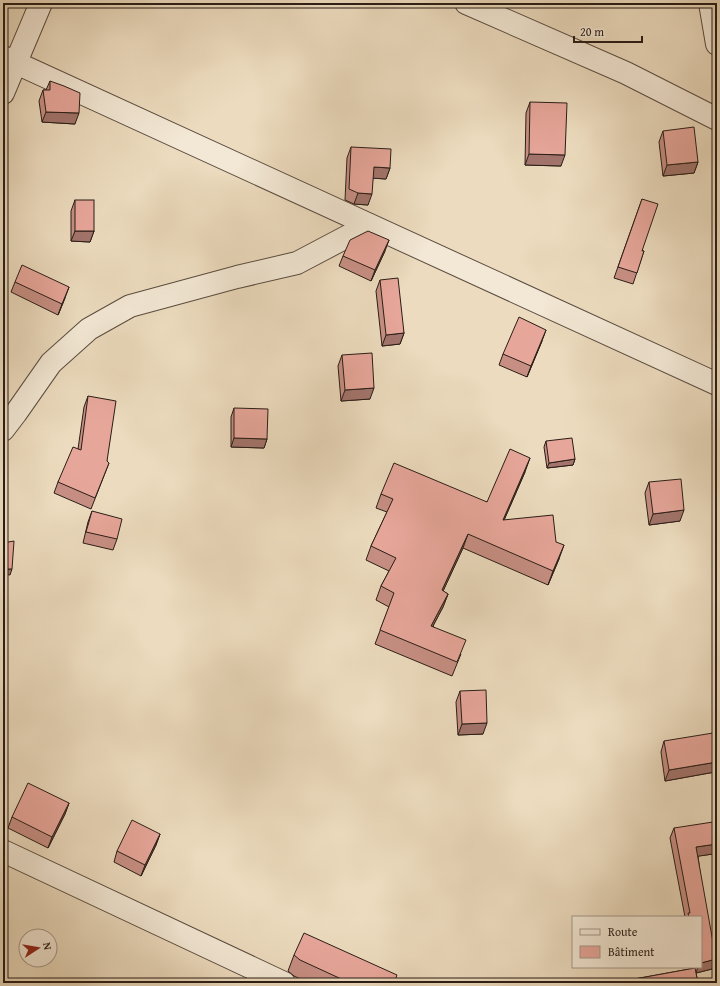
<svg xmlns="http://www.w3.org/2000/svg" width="720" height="986" viewBox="0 0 720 986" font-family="'Gentium Book Plus',serif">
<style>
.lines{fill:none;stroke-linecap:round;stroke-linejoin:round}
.minor-casing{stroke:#5a4c40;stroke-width:24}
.minor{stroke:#f3e8d5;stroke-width:22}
.wall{fill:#c78f84;stroke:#291d16}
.shaded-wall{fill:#a2746c;stroke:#291d16}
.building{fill:#e7a69a;stroke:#291d16}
</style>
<rect width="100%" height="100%" fill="#ecdbbe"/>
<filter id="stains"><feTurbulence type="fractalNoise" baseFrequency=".005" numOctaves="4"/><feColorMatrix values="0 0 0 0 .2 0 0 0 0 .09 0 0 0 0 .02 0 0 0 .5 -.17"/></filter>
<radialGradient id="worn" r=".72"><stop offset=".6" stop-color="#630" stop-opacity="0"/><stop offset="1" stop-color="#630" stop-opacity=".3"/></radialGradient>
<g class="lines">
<g class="minor-casing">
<g id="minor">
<path d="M 466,3 L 626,73 L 717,119"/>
<path d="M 710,3 L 717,44"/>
<path d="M 3,57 L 717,384"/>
<path d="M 3,93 L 41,3"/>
<path d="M 3,430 L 16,413 L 51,363 L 89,329 L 130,306 L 237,277 L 297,263 L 369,225"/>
<path d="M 3,851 L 284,983"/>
</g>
</g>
<use href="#minor" class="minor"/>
</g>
<g class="wall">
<path d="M 50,81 L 75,124 L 42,122 L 39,101 L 43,90 L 46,90 Z"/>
<path d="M 530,102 L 561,166 L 525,165 L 526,113 Z"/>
<path d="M 663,131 L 698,162 L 694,173 L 663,176 L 659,142 Z"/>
<path d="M 351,147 L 390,168 L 386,179 L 373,178 L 368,205 L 354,204 L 345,200 L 347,158 Z"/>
<path d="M 642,199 L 642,251 L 644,251 L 633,284 L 614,278 Z"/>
<path d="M 75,200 L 94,231 L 90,242 L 71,241 L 71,211 Z"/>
<path d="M 385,251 L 371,281 L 339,266 L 343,256 Z"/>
<path d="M 380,280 L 404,333 L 400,344 L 382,346 L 376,291 Z"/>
<path d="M 15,282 L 65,298 L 58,315 L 11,292 Z"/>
<path d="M 542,341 L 527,377 L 499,365 L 503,354 Z"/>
<path d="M 342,355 L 370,399 L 341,401 L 338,366 Z"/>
<path d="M 88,396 L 107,461 L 109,463 L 91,509 L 54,493 L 58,482 L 78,449 L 84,407 Z"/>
<path d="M 234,408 L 267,439 L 264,448 L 231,447 L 231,417 Z"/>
<path d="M 546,441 L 575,459 L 573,465 L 547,468 L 544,447 Z"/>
<path d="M 525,472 L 504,520 L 556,542 L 559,559 L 548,585 L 463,548 L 443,591 L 448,594 L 443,607 L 433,626 L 461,654 L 452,676 L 375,644 L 389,607 L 376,600 L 381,586 L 389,571 L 366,560 L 371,546 L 387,512 L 376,508 L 381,494 L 487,502 Z"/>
<path d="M 649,482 L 680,521 L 649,525 L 645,493 Z"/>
<path d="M 92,511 L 117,539 L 113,550 L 83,543 L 88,522 Z"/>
<path d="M 460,691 L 483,734 L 458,735 L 456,702 Z"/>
<path d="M 664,741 L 715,772 L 665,781 L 661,752 Z"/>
<path d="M 69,803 L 65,814 L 48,848 L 8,828 L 12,817 Z"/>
<path d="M 674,828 L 717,844 L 713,854 L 698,856 L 712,969 L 696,973 L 698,983 L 628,983 L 629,980 L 695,968 L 695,967 L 701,967 L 701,917 L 685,917 L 670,838 Z"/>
<path d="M 160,834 L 156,845 L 141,876 L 114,862 L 117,851 Z"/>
<path d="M 294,955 L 394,983 L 309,983 L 294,976 L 288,971 Z"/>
</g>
<g class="shaded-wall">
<path d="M 46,112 L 79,113 L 75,124 L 42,122 Z"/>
<path d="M 529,154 L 565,155 L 561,166 L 525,165 Z"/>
<path d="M 698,162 L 694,173 L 663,176 L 667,165 Z"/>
<path d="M 374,167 L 390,168 L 386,179 L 370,178 Z"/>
<path d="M 358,193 L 372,194 L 368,205 L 354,204 Z"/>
<path d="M 75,231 L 94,231 L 90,242 L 71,241 Z"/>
<path d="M 389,240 L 385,251 L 371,281 L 375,270 Z"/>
<path d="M 69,287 L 65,298 L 58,315 L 62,304 Z"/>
<path d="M 546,330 L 542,341 L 527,377 L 531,366 Z"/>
<path d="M 404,333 L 400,344 L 382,346 L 386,335 Z"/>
<path d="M 374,388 L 370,399 L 341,401 L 345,390 Z"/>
<path d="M 234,438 L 267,439 L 264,448 L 231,447 Z"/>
<path d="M 530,458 L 525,472 L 498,534 L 503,520 Z"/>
<path d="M 575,459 L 573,465 L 547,468 L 549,463 Z"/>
<path d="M 684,510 L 680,521 L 649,525 L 653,514 Z"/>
<path d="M 468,534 L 463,548 L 437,604 L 442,590 Z"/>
<path d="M 564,545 L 559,559 L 548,585 L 553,571 Z"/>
<path d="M 3,569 L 12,569 L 10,575 L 3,574 Z"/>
<path d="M 448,594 L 443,607 L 426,639 L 431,626 Z"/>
<path d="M 487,723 L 483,734 L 458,735 L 462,724 Z"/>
<path d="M 717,762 L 717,766 L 715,772 L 665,781 L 669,770 Z"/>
<path d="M 69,803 L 65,814 L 48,848 L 52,837 Z"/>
<path d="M 160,834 L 156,845 L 141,876 L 145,865 Z"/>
<path d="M 717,844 L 713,854 L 693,857 L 696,847 Z"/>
<path d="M 716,959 L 712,969 L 696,973 L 698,967 L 701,967 L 701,963 Z"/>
</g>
<g class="building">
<path d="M 50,81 L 64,86 L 80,93 L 79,113 L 46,112 L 43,90 L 50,90 Z"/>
<path d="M 530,102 L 567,103 L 565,155 L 529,154 Z"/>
<path d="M 694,127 L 698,162 L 667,165 L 663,131 Z"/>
<path d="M 351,147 L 391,149 L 390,168 L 374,167 L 372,194 L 358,193 L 349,189 Z"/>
<path d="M 642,199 L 658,204 L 642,251 L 644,251 L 637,273 L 618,267 Z"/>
<rect x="75" y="200" width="19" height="31"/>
<path d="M 368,231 L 389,240 L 375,270 L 343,256 L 350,240 Z"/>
<path d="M 22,265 L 69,287 L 62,304 L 15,282 Z"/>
<path d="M 398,278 L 404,333 L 386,335 L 380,280 Z"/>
<path d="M 519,317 L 546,330 L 531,366 L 503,354 Z"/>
<path d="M 372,353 L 374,388 L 345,390 L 342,355 Z"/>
<path d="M 88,396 L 116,401 L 107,461 L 109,463 L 95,498 L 58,482 L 73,447 L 81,450 Z"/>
<path d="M 234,408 L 268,409 L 267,439 L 234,438 Z"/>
<path d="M 572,438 L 575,459 L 549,463 L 546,441 Z"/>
<path d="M 510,449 L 530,458 L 503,520 L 553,515 L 556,542 L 564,545 L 553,571 L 468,534 L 442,590 L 448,594 L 431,626 L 466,640 L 457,662 L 380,630 L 394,593 L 381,586 L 396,558 L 371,546 L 393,499 L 381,494 L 394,463 L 487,502 Z"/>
<path d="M 681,479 L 684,510 L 653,514 L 649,482 Z"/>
<path d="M 92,511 L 122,519 L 117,539 L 86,532 Z"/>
<path d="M 14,541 L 12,569 L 3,569 L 3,543 Z"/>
<path d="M 486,690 L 487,723 L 462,724 L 460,691 Z"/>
<path d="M 713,733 L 717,752 L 717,762 L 669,770 L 664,741 Z"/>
<path d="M 28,783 L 69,803 L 52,837 L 12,817 Z"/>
<path d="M 132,820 L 160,834 L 145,865 L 117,851 Z"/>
<path d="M 713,822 L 717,844 L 696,847 L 716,959 L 701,963 L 701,917 L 689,917 L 688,913 L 690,913 L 674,828 Z"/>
<path d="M 304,933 L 397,975 L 394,983 L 350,983 L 300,960 L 294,955 Z"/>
<path d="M 695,968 L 698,983 L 629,983 L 629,980 Z"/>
</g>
<rect width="720" height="986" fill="none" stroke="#ecdbbe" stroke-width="16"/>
<rect x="4" y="4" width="712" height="978" fill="none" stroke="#291d16" stroke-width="2"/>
<rect x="8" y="8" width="704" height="970" fill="none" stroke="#291d16"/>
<rect x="572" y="916" width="130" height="52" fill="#f3e8d5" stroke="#a29789"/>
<rect x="580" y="929" width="20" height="6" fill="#f3e8d5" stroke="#a29789"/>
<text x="608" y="936" font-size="12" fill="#291d16">Route</text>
<rect x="580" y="946" width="20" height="12" fill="#e7a69a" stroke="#a29789"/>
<text x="608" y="956" font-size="12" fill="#291d16">Bâtiment</text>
<g transform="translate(38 948) rotate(78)"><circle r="19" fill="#f3e8d5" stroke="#a29789"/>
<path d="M0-3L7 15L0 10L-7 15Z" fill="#8f2418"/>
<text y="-6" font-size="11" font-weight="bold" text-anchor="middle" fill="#291d16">N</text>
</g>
<path d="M574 36v6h68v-6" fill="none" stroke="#291d16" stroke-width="2"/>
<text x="580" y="36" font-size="12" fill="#291d16" stroke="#f3e8d5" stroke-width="3" paint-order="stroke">20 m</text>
<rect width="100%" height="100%" filter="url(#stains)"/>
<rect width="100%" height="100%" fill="url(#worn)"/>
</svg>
